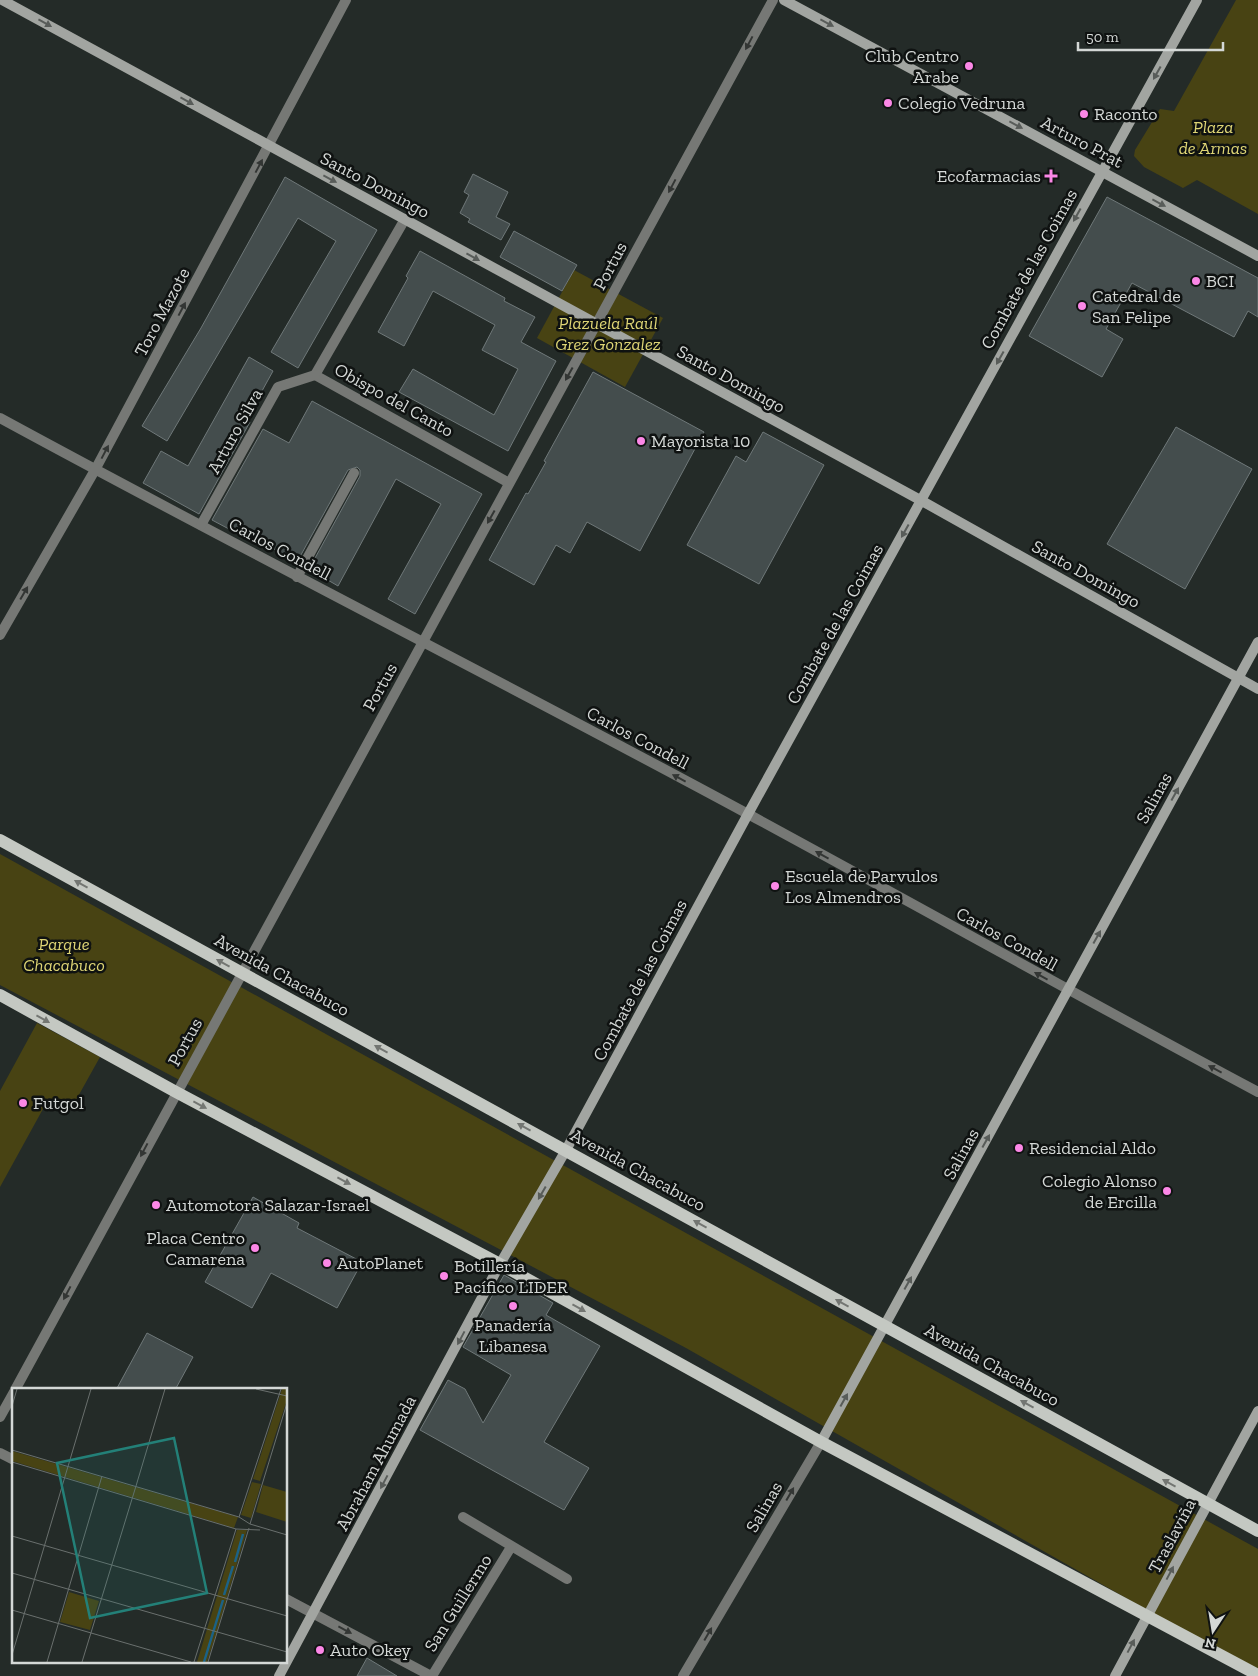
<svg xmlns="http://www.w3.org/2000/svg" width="1258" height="1676" viewBox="0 0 1258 1676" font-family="'Zilla Slab',serif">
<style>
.green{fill:#484313}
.building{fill:#444d4d;stroke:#6f7879}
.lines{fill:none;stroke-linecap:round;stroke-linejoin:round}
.street{stroke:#767875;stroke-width:10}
.secondary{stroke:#a2a5a1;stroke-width:10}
.primary{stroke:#c4c8c2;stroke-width:12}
.oneway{fill:#585c59}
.oneway2{fill:#333634}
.oneway3{fill:#737672}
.poi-dot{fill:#fb87e6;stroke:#0f1211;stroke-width:2}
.labels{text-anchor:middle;stroke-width:5;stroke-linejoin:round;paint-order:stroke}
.poi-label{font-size:18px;fill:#d4d8d6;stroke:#0f1211;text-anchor:start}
.park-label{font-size:18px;font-style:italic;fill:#ded575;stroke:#0f1211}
.street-label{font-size:18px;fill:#d4d8d6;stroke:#0f1211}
.inset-river{fill:none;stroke:#1b6286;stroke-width:2.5}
.inset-road{fill:none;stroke:#6a706e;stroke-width:1}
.view{fill:#238078;fill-opacity:0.15;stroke:#238078;stroke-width:2.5}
.inset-edge{fill:none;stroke:#d4d8d6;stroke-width:2.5}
</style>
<rect width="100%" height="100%" fill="#242b28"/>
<g class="green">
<path d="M 1236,0 L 1258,0 L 1258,214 L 1197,180 L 1183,188 L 1144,167 L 1134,156 L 1135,150 L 1160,109 L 1174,111 Z"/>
<path d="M 574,270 L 663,318 L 625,387 L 537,338 Z"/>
<path d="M 0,854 L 1258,1549 L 1258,1669 L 1149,1611 L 686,1348 L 0,985 Z"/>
<path d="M 37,1023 L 100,1057 L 71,1109 L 49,1098 L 0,1187 L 0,1091 Z"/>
</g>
<g class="building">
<path d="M 473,174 L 508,192 L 496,217 L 510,224 L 501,240 L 468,222 L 470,219 L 460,213 L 469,195 L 464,192 Z"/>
<path d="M 285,177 L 377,230 L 298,368 L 271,352 L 336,241 L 298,218 L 167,441 L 142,426 L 201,328 Z"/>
<path d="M 1107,197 L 1258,278 L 1258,317 L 1248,311 L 1234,337 L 1132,283 L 1106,329 L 1123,339 L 1102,377 L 1029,336 Z"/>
<path d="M 514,231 L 577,265 L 562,291 L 500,257 Z"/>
<path d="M 420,251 L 505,298 L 504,301 L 535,317 L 521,342 L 556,361 L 508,451 L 399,392 L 413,369 L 494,415 L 518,369 L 482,350 L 495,325 L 433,291 L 404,346 L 378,332 L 408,278 L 406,276 Z"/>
<path d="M 249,357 L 273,371 L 246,420 L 250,422 L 199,514 L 143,483 L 161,451 L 188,466 Z"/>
<path d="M 593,372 L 704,432 L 640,551 L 587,522 L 570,553 L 556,545 L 534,585 L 489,560 L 526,493 L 528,494 L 546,462 L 544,461 Z"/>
<path d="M 312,401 L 482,494 L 415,614 L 388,599 L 441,504 L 396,479 L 338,586 L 309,569 L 360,476 L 360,470 L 357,467 L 348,470 L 297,562 L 246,533 L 244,537 L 212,520 L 263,429 L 289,443 Z"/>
<path d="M 1176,427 L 1252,469 L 1185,589 L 1107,544 Z"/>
<path d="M 763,432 L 824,465 L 759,584 L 687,545 L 736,456 L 746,462 Z"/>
<path d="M 253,1197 L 299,1223 L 297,1228 L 362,1262 L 337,1308 L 271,1273 L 252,1308 L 205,1282 Z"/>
<path d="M 504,1275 L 553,1303 L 546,1315 L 600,1346 L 544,1442 L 589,1468 L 564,1510 L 420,1430 L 448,1380 L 465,1389 L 483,1423 L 511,1375 L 463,1347 Z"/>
<path d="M 147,1333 L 193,1357 L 175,1390 L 116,1390 Z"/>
<path d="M 367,1658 L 397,1676 L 357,1676 Z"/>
</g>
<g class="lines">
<g class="street">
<path d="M 405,219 L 315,375 L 509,483"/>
<path d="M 0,418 C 248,553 500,680 748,814 C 918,906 1087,1001 1258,1092"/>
<path d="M 201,525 L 278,387 L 315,375"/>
<path d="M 297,577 L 354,473"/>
<path d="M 0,635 L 95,470 L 346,0"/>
<path d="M 15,1390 L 773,0"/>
<path d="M 0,1417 L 14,1392"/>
<path d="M 0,1453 L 14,1460"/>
<path d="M 463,1517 L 567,1579"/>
<path d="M 286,1599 L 431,1676"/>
<path d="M 432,1676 L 511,1547"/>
<path d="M 683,1676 L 821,1442"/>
</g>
<g class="secondary">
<path d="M 2,0 L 922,501 L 1258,689"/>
<path d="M 784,0 L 1258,256"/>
<path d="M 821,1442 L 1258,642"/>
<path d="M 279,1676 L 500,1264 L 566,1150 L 748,814 L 1197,0"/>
<path d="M 1115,1676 L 1258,1411"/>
</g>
<g class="primary">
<path d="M 0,840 L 1258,1531"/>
<path d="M 0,995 L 176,1092 L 500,1264 L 821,1442 L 1258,1675"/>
</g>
</g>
<defs><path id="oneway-solid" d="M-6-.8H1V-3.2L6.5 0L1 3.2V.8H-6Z" transform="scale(1.25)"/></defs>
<g class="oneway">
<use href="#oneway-solid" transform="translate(45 23) rotate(29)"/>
<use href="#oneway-solid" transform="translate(827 23) rotate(28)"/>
<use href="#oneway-solid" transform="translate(1157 73) rotate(119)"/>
<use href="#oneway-solid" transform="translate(187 101) rotate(29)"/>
<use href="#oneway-solid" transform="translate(1016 125) rotate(28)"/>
<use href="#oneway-solid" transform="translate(330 179) rotate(28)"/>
<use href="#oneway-solid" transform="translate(1159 203) rotate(28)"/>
<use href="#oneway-solid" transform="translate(1077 215) rotate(119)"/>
<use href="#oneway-solid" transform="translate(473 257) rotate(29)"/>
<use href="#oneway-solid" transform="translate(1000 358) rotate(119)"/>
<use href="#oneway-solid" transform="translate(905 531) rotate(119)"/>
<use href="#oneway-solid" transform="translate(1175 794) rotate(-61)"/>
<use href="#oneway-solid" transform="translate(1097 937) rotate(-61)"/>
<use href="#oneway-solid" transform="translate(986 1141) rotate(-61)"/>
<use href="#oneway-solid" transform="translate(542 1193) rotate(120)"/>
<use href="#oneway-solid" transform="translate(908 1283) rotate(-61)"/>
<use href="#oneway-solid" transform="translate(461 1338) rotate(118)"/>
<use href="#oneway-solid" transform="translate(844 1400) rotate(-61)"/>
<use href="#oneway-solid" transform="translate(384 1482) rotate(118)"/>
<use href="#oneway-solid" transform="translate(1170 1573) rotate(-62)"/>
<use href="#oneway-solid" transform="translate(1131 1646) rotate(-62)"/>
</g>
<g class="oneway2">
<use href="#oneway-solid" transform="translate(749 43) rotate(118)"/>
<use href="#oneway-solid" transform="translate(259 166) rotate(-62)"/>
<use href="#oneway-solid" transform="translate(672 186) rotate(118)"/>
<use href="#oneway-solid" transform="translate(182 309) rotate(-62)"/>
<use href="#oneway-solid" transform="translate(569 374) rotate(119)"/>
<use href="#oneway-solid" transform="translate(105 452) rotate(-62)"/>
<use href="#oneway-solid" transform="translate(491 517) rotate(119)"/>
<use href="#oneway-solid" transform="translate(24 593) rotate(-60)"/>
<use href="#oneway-solid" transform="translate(679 778) rotate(-152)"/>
<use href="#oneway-solid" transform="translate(822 855) rotate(-151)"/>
<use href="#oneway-solid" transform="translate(1041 976) rotate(-151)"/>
<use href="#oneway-solid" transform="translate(1215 1069) rotate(-152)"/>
<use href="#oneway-solid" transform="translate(144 1150) rotate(118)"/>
<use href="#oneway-solid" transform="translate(67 1293) rotate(118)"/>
<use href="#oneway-solid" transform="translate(790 1494) rotate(-60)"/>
<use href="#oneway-solid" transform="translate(345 1630) rotate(28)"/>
<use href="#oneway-solid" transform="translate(708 1634) rotate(-60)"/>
</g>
<g class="oneway3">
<use href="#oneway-solid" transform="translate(81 884) rotate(-151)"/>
<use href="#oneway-solid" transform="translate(223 963) rotate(-151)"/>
<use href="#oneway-solid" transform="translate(43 1019) rotate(29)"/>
<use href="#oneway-solid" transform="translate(381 1049) rotate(-151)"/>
<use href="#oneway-solid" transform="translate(200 1105) rotate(28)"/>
<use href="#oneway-solid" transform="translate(524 1127) rotate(-151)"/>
<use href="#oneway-solid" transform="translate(344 1181) rotate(28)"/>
<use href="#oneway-solid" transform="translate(700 1224) rotate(-151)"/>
<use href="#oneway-solid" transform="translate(842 1303) rotate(-151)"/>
<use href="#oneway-solid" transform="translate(579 1308) rotate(29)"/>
<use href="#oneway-solid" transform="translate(1027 1404) rotate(-151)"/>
<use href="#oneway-solid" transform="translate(1169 1483) rotate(-151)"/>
</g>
<g class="poi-dot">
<circle cx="969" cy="66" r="5"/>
<circle cx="888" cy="103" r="5"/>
<circle cx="1084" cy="114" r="5"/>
<path d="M1048.5 168.5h5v5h5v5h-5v5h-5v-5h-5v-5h5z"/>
<circle cx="1196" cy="281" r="5"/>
<circle cx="1082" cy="306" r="5"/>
<circle cx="641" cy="441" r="5"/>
<circle cx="775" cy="886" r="5"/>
<circle cx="23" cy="1103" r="5"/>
<circle cx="1019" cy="1148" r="5"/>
<circle cx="1167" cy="1191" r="5"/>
<circle cx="156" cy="1205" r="5"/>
<circle cx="255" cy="1248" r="5"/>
<circle cx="327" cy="1263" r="5"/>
<circle cx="444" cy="1276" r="5"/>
<circle cx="513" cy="1306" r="5"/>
<circle cx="320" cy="1650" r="5"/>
</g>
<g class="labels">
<g class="poi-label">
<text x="959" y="62" text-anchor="end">Club Centro<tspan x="959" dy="21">Arabe</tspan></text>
<text x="898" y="109">Colegio Vedruna</text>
<text x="1094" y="120">Raconto</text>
<text x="1041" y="182" text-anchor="end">Ecofarmacias</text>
<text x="1206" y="287">BCI</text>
<text x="1092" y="302">Catedral de<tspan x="1092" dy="21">San Felipe</tspan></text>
<text x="651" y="447">Mayorista 10</text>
<text x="785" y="882">Escuela de Parvulos<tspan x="785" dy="21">Los Almendros</tspan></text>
<text x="33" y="1109">Futgol</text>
<text x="1029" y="1154">Residencial Aldo</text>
<text x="1157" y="1187" text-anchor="end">Colegio Alonso<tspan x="1157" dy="21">de Ercilla</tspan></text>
<text x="166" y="1211">Automotora Salazar-Israel</text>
<text x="245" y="1244" text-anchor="end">Placa Centro<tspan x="245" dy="21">Camarena</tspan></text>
<text x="337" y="1269">AutoPlanet</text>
<text x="454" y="1272">Botillería<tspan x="454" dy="21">Pacífico LIDER</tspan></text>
<text x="513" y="1331" text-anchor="middle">Panadería<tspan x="513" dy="21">Libanesa</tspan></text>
<text x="330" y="1656">Auto Okey</text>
</g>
<g class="park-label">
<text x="1213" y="133">Plaza<tspan x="1213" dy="21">de Armas</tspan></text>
<text x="608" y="329">Plazuela Raúl<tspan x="608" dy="21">Grez Gonzalez</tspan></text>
<text x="64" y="950">Parque<tspan x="64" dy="21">Chacabuco</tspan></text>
</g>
<g class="street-label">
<text transform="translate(1082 142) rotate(28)" y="6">Arturo Prat</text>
<text transform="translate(375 185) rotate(28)" y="6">Santo Domingo</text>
<text transform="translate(610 266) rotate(-62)" y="6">Portus</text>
<text transform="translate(1029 269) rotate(-61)" y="6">Combate de las Coimas</text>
<text transform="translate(162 312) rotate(-62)" y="6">Toro Mazote</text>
<text transform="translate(731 379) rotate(29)" y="6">Santo Domingo</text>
<text transform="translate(394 400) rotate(29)" y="6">Obispo del Canto</text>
<text transform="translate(235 431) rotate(-61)" y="6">Arturo Silva</text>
<text transform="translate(280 549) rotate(28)" y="6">Carlos Condell</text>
<text transform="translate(1086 574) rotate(29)" y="6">Santo Domingo</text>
<text transform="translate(835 624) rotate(-61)" y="6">Combate de las Coimas</text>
<text transform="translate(380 687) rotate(-61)" y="6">Portus</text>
<text transform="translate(638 738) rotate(28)" y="6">Carlos Condell</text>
<text transform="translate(1154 798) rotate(-61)" y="6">Salinas</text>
<text transform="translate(1007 939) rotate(29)" y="6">Carlos Condell</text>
<text transform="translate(282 975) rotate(29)" y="6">Avenida Chacabuco</text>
<text transform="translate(640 980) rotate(-62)" y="6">Combate de las Coimas</text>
<text transform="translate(185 1042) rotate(-61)" y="6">Portus</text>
<text transform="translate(961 1154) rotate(-61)" y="6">Salinas</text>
<text transform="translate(638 1170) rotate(29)" y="6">Avenida Chacabuco</text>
<text transform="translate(992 1365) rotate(29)" y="6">Avenida Chacabuco</text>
<text transform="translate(376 1463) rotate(-62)" y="6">Abraham Ahumada</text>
<text transform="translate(764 1507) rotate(-60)" y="6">Salinas</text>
<text transform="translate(1172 1536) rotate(-62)" y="6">Traslaviña</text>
<text transform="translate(458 1603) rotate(-58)" y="6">San Guillermo</text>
</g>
</g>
<g transform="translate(12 1388)">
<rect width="275" height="275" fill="#242b28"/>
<path d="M 270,1 L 275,1 L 275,12 L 248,93 L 241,91 ZM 0,63 L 226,129 L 222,140 L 0,73 ZM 240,94 L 249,96 L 239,130 L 229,127 ZM 251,97 L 275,104 L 275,134 L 244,124 ZM 225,142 L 235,142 L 204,246 L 195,274 L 185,274 ZM 57,204 L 87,213 L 78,242 L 48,234 Z" fill="#484313"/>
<path class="inset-river" d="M 223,174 L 231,146M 212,207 L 221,178M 192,274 L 211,212"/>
<path class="inset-road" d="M 244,1 L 275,8M 0,18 L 5,1M 0,62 L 227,129 L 238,136 L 275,147M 0,74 L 224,141 L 248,142M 124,98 L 153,1M 227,129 L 269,1M 238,136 L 275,15M 0,148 L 275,228M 0,185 L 275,264M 0,222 L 179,274M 0,267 L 79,1M 35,274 L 90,88M 70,274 L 124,98M 182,274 L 224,141M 196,274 L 237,140"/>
<path class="view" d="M 162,50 L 195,205 L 78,230 L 45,75 Z"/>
<rect width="275" height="275" class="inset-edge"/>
</g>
<g transform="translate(1213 1631) rotate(192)" stroke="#0f1211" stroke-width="4" paint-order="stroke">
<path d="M0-4L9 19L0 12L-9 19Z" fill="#d4d8d6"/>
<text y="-8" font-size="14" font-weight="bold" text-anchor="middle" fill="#d4d8d6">N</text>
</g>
<path d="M1078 42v8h145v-8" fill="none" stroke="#d4d8d6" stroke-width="2.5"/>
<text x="1086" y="42" font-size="15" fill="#d4d8d6" stroke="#0f1211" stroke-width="4" paint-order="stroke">50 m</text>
</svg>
